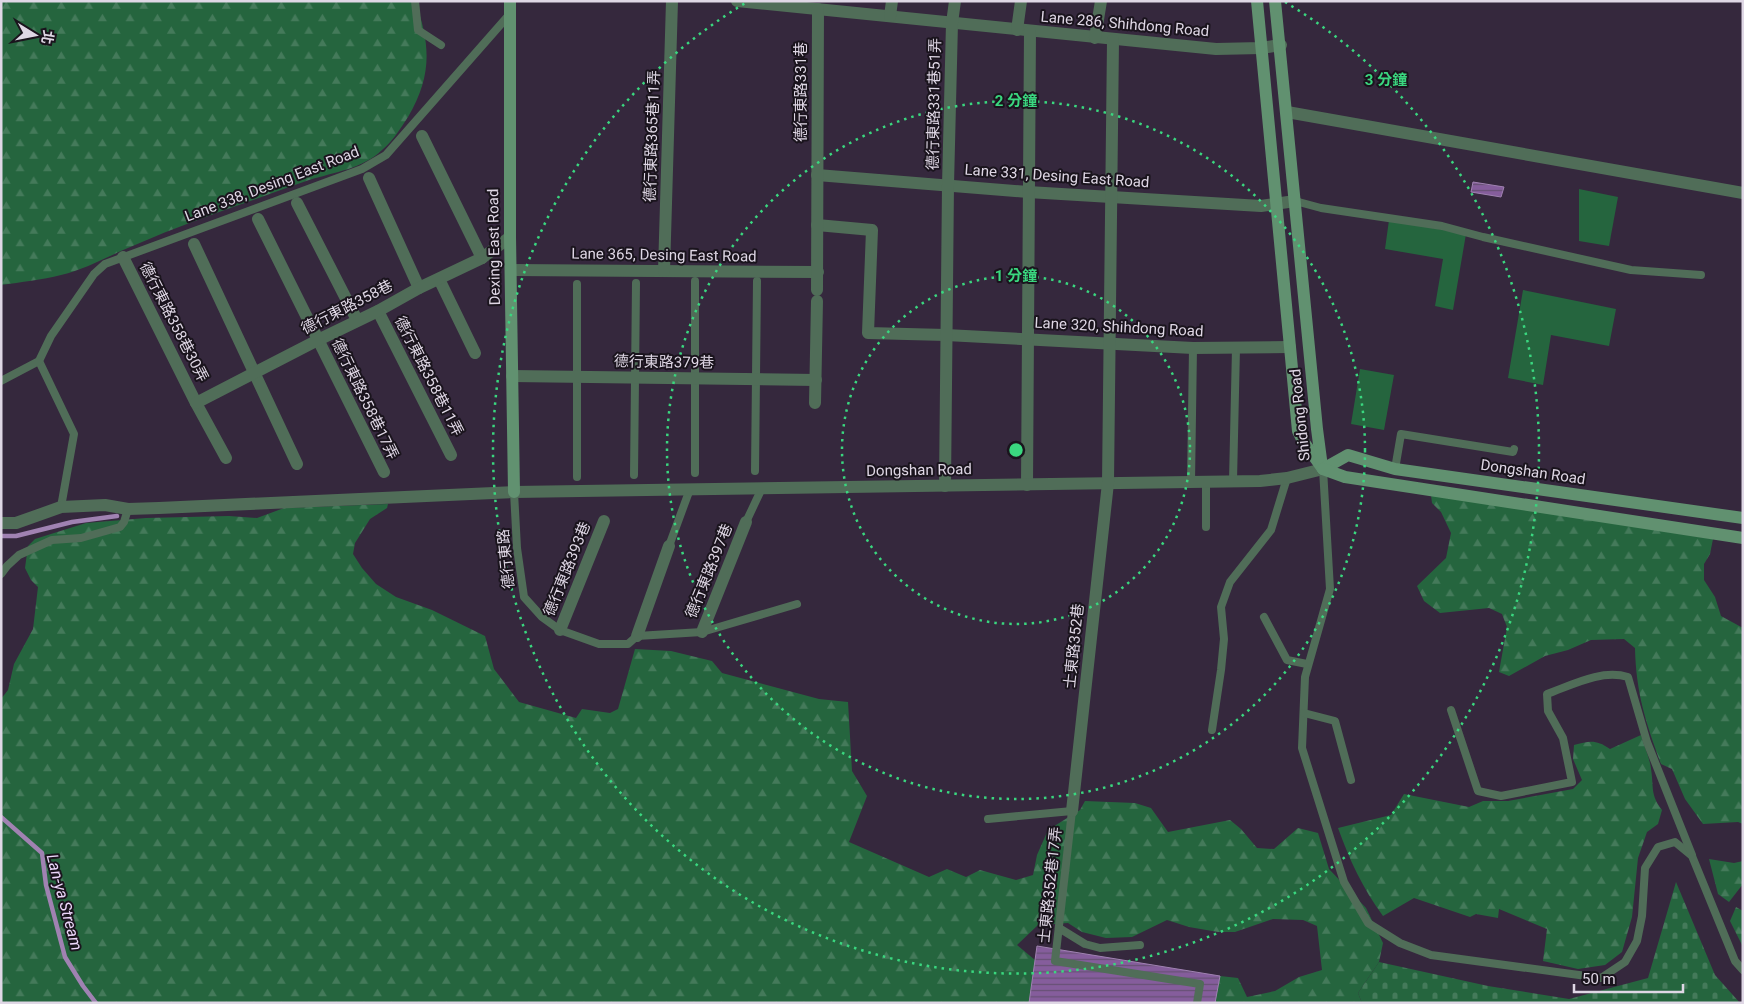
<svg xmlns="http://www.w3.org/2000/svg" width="1744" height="1004" viewBox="0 0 1744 1004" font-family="Roboto,'Noto Sans TC',sans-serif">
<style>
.green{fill:#25653e}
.forest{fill:url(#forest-firs)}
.cemetery{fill:url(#cemetery-stones)}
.water{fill:url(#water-rules);stroke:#a082b2}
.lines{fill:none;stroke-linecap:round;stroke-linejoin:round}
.stream{stroke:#a082b2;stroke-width:4.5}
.lane{stroke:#506d58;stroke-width:8}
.street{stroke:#506d58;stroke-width:12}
.secondary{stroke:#619170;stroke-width:12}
.ring{fill:none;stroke:#3ad77f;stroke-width:2.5;stroke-dasharray:2.5 5}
.labels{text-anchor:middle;stroke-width:4;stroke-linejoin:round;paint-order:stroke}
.street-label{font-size:15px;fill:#dfd7e5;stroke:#1a141d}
.water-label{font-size:16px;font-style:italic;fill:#edd7fb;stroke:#1a141d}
.centre{fill:#3ad77f;stroke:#1a141d;stroke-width:2.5}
.ring-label{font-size:15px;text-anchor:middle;font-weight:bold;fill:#3ad77f;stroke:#1a141d;stroke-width:4;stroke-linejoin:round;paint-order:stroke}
</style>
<defs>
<pattern id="forest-firs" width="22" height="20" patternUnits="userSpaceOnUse" patternTransform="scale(1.25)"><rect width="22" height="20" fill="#25653e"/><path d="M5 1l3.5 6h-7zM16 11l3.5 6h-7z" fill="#447a5a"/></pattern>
<pattern id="cemetery-stones" width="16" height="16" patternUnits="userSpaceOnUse" patternTransform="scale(1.25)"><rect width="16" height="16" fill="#25653e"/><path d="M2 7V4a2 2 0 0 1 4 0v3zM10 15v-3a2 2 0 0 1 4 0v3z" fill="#447a5a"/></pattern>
<pattern id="water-rules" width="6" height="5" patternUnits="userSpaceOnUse" patternTransform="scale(1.25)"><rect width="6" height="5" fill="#855d9c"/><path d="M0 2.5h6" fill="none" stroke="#675075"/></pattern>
</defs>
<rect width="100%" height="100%" fill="#35283d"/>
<g class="green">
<path d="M 1579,189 L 1618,197 L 1609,246 L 1579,241 Z"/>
<path d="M 1389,220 L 1466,234 L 1453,310 L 1435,306 L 1443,259 L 1385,249 Z"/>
<path d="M 1523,290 L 1616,309 L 1609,346 L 1551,335 L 1543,385 L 1508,378 Z"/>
<path d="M 1360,369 L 1394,375 L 1384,430 L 1351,424 Z"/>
</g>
<g class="forest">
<path d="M 1,1 L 415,1 C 431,45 432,76 408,117 C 400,129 393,141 382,150 C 362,169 335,172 309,180 C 291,186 273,193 256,199 C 215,213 174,228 135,245 C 110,255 87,269 61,275 C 42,280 21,282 1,285 Z"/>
<path d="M 1431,495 L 1713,539 L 1710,554 L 1704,564 L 1704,580 L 1715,597 L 1721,616 L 1743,628 L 1743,824 L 1738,822 L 1703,824 L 1685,799 L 1672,769 L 1661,764 C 1646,723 1636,693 1635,648 L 1624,639 L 1591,640 L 1568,650 L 1545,656 L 1509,676 L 1499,672 L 1507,627 L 1502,614 L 1489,608 L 1440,613 L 1424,601 L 1417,586 L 1446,558 L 1451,533 L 1441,512 L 1432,503 Z"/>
<path d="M 388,504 L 387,508 L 370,519 L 355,543 L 353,554 L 362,568 L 376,584 L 396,597 L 432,610 L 485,636 L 494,669 L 519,702 L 576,718 L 582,709 L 610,713 L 618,709 L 635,649 L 671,651 L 712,661 L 722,673 L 819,699 L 848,702 L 852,771 L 867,796 L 849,842 L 929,877 L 947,869 L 966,877 L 980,870 L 1016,880 L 1033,875 L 1037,855 L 1048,830 L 1080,810 L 1085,801 L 1135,803 L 1151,808 L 1168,832 L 1230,820 L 1241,829 L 1257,848 L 1274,849 L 1298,828 L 1318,833 L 1329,869 L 1366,908 L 1383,943 L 1379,962 L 1358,993 L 1362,1003 L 1215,1003 L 1220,976 L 1238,978 L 1247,997 L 1275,991 L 1299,977 L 1322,970 L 1317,926 L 1303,920 L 1273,919 L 1235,932 L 1218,932 L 1189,927 L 1167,920 L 1132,937 L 1106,938 L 1082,932 L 1068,923 L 1038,925 L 1017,945 L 1035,960 L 1029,1003 L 1,1003 L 1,699 L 8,690 L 14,664 L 33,629 L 38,587 L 31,580 L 25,568 L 28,546 L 35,539 L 86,523 L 146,518 L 229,516 L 257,518 L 284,508 Z"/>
<path d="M 1641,735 C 1644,746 1650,758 1651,769 C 1654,788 1650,794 1662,810 L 1658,824 L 1647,832 L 1638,858 L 1632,917 L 1622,952 L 1605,965 L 1578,969 L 1543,961 L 1547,929 L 1499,909 L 1498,918 L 1476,914 L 1470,917 L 1414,898 L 1383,916 C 1362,887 1350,861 1338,828 L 1391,815 L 1404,794 L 1469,807 L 1483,801 L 1508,801 L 1573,789 L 1582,780 L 1573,759 L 1574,745 C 1589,741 1596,739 1610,749 Z"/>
<path d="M 1709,859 L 1734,863 L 1743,861 L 1743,884 L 1729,902 L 1718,894 Z"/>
<path d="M 1736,907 L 1743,911 L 1743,947 L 1730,921 Z"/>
</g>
<path class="cemetery" d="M 1676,882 L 1715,975 L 1740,1003 L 1362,1003 L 1358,993 L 1379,962 L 1488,986 L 1569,999 L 1648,978 Z"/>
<g class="water">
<path d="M 1473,182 L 1504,187 L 1501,197 L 1471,192 Z"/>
<path d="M 1037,946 L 1220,976 L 1215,1003 L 1029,1003 Z"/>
</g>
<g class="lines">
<g class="stream">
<path d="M 1,536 L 16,536 L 72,522 L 117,516"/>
<path d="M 1,817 L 42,853 L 46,885 L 65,957 L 83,986 L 96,1003"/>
</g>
<g class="lane">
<path d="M 415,1 L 418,30 L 441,45"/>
<path d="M 1295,201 L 1321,208 L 1442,226 L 1483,237 L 1631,270 L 1701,275"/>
<path d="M 39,361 L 74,434 L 61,507"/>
<path d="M 1,381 L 39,361 L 51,336 L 94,274 L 105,264 L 362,169 L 386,155 L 509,15"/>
<path d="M 1323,469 L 1330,589 L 1305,677 L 1302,748 L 1344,882 L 1368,923 L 1400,943 L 1431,955 L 1601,978 L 1625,962 L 1637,941 L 1642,916 L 1645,868 L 1658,847 L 1675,842 L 1692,856 L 1735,961 L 1743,970"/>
<path d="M 1395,469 L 1401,434 L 1513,452 L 1514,449"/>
<path d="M 755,471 L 757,281"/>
<path d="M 695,473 L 695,281"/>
<path d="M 634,475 L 636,283"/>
<path d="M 577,477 L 577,284"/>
<path d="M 1233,481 L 1236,348"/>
<path d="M 1191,482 L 1193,348"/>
<path d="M 514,492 L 517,548 L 524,597 L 542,617 L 560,630 L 599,644 L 628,644 L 637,636 L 702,632 L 797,604"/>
<path d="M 746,522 L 762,488"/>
<path d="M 1206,527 L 1206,482"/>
<path d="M 669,546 L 690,489"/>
<path d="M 1,574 L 7,566 L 19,555 L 52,540 L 81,538 L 120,527 L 124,522 L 128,509"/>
<path d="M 1264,617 L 1287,660 L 1307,664"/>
<path d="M 1451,710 L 1478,791 L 1501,796 L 1572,782 L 1563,738 L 1548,711 L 1547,694 C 1572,685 1601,669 1628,677 L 1647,742 L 1692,855"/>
<path d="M 1304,713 L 1335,721 L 1351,780"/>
<path d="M 1212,730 L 1221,670 L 1224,639 L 1221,607 L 1230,582 L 1271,530 L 1287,478"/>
<path d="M 988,819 L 1072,811 L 1055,961 L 1200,984 L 1197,1003"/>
<path d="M 1059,928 L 1085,944 L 1100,948 L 1140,945"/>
</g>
<g class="street">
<path d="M 737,1 L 1216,49 L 1261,48 L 1281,45"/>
<path d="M 890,16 L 892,1"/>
<path d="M 1017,30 L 1021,1"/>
<path d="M 1095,38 L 1101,1"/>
<path d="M 1287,112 L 1743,193"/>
<path d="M 422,136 L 482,258"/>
<path d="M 817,175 L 1028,192 L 1261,206 L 1295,201"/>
<path d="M 369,178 L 419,288"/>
<path d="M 297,203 L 357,320"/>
<path d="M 258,219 L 384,472"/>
<path d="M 817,225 L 872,230 L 868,333 L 946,335 L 1193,348 L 1290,347"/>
<path d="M 194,244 L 297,464"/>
<path d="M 123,257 L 196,403 L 226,458"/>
<path d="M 511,270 L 818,272"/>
<path d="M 664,271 L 672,1"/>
<path d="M 439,279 L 475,353"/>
<path d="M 817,290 L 818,9"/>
<path d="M 378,311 L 451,455"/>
<path d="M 512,376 L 816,380"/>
<path d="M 196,403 L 318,340 L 378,311 L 419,288 L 482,258 L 510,237"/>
<path d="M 815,403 L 817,301"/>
<path d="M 1027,485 L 1030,31"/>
<path d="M 945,486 L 948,185 L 952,23 L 955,1"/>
<path d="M 1,523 L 16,523 L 61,507 L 105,505 L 128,509 L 159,508 L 514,492 L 1260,481 L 1287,478 L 1323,469"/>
<path d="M 560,630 L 604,521"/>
<path d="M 702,632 L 746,522"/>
<path d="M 637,636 L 669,546"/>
<path d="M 1072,811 L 1108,483 L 1113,40"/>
</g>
<g class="secondary">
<path d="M 510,1 L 510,237 L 514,492"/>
<path d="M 1257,1 L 1298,431 L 1303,441 L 1323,469"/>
<path d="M 1275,1 L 1317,429 L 1322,467"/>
<path d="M 1323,469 L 1348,455 L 1395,469 L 1743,518"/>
<path d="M 1323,469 L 1345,477 L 1743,538"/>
</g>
</g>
<g class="ring">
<circle cx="1016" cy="450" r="174"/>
<circle cx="1016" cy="450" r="349"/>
<path d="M1285 2A523 523 0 1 1 747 2"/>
</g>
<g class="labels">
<g class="street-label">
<text transform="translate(1125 24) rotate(5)" y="5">Lane 286, Shihdong Road</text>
<text transform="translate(801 92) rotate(-90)" y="5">德行東路331巷</text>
<text transform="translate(934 104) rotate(-89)" y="5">德行東路331巷51弄</text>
<text transform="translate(652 136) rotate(-88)" y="5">德行東路365巷11弄</text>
<text transform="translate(1057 176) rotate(4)" y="5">Lane 331, Desing East Road</text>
<text transform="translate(272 184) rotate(-21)" y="5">Lane 338, Desing East Road</text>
<text transform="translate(494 247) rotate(-91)" y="5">Dexing East Road</text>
<text transform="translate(664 255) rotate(1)" y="5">Lane 365, Desing East Road</text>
<text transform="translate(347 307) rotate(-27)" y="5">德行東路358巷</text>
<text transform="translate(174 322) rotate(63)" y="5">德行東路358巷30弄</text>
<text transform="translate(1119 327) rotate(3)" y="5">Lane 320, Shihdong Road</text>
<text transform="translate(664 362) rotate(1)" y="5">德行東路379巷</text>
<text transform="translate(429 376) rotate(63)" y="5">德行東路358巷11弄</text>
<text transform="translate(365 399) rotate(64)" y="5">德行東路358巷17弄</text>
<text transform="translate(1300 415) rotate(-96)" y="5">Shidong Road</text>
<text transform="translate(919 470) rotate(-1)" y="5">Dongshan Road</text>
<text transform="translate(1533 472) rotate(8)" y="5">Dongshan Road</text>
<text transform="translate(506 559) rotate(-96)" y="5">德行東路</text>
<text transform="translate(567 569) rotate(-68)" y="5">德行東路393巷</text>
<text transform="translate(709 571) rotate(-68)" y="5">德行東路397巷</text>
<text transform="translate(1074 646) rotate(-84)" y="5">士東路352巷</text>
<text transform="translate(1050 885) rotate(-84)" y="5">士東路352巷17弄</text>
</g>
<g class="water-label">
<text transform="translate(65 902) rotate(75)" y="6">Lan-ya Stream</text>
</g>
</g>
<circle cx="1016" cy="450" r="8" class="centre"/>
<g class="ring-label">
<text x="1386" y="85">3 分鐘</text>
<text x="1016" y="106">2 分鐘</text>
<text x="1016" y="281">1 分鐘</text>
</g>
<rect width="1744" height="1004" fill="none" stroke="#dfd7e5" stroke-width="5"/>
<g transform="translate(35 35) rotate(100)" stroke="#1a141d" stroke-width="4" paint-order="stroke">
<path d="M0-4L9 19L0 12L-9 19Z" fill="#dfd7e5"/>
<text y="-8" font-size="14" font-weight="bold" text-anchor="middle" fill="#dfd7e5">北</text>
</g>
<path d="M1574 984v8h109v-8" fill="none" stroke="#dfd7e5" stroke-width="2.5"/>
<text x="1582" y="984" font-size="15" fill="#dfd7e5" stroke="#1a141d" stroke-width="4" paint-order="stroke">50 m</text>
</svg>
